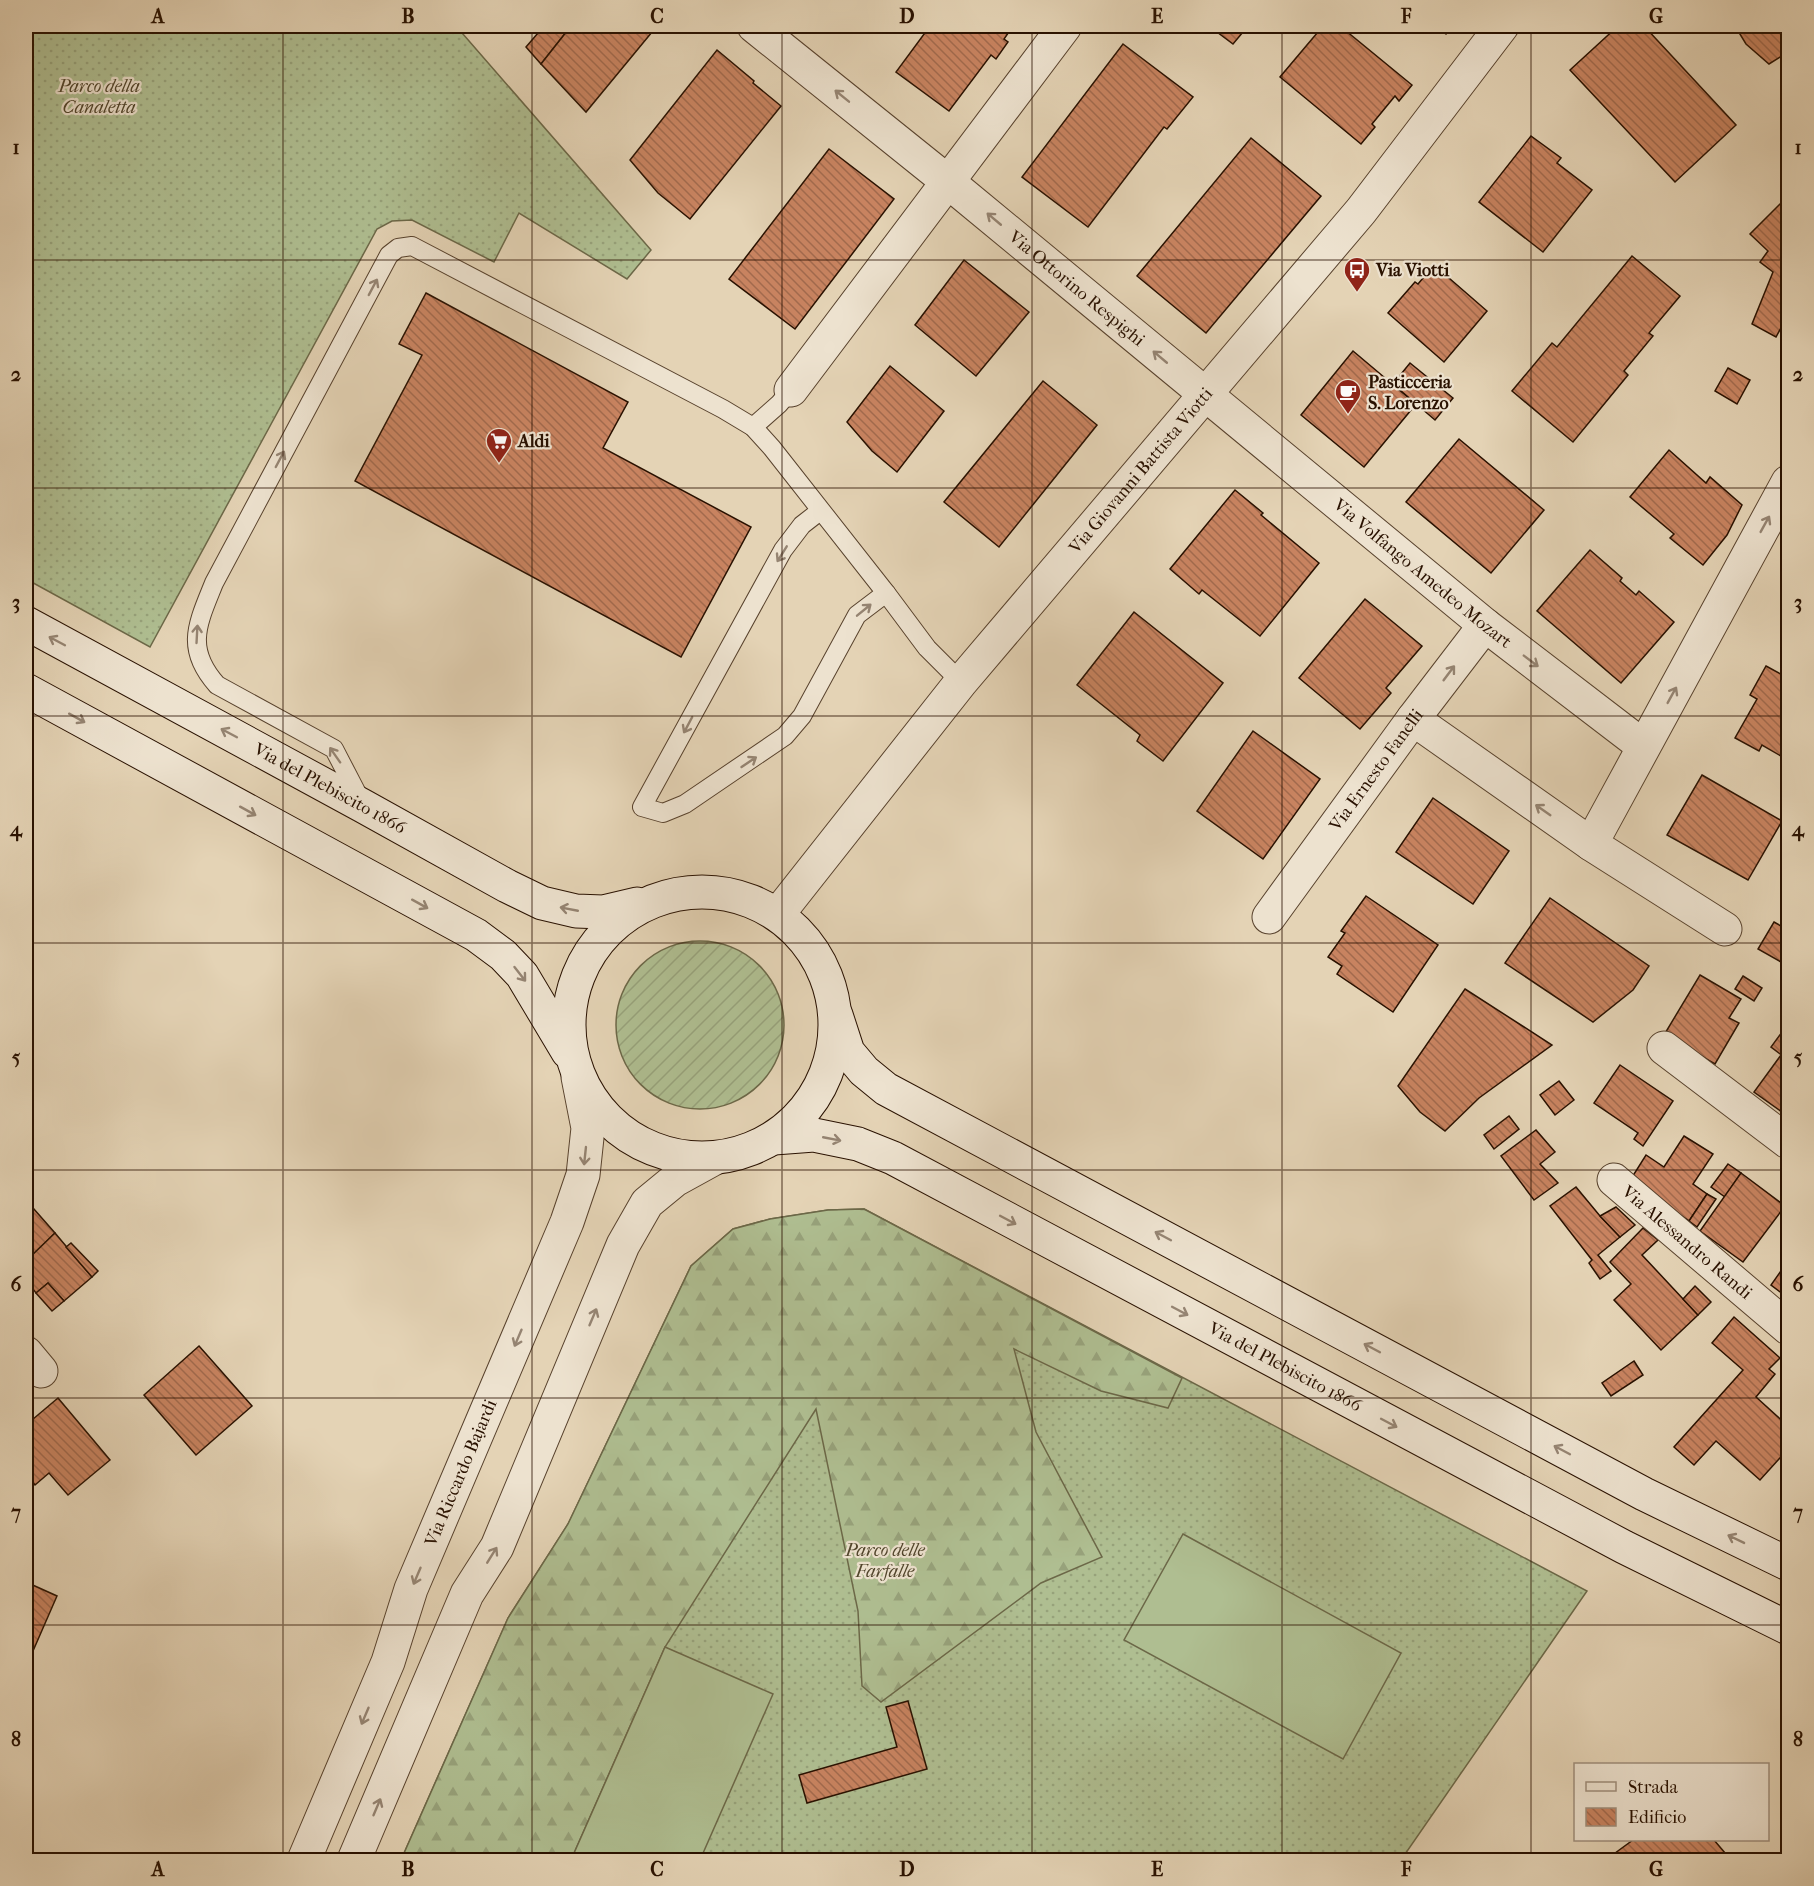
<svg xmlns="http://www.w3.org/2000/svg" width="1814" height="1886" viewBox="0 0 1814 1886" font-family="'IM FELL French Canon',serif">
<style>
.grass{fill:url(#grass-dots);stroke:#6c6848;stroke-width:1.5}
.forest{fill:url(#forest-firs);stroke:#6c6848;stroke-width:1.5}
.garden{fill:url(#garden-furrows);stroke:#6c6848;stroke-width:1.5}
.pitch{fill:#afbe91;stroke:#6c6848;stroke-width:1.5}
.building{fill:url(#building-back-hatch);stroke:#291100;stroke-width:1.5}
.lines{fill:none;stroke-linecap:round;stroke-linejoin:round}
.service-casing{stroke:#58422d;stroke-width:20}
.minor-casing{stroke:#58422d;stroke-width:35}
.tertiary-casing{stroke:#58422d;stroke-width:35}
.secondary-casing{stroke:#291100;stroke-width:35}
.service{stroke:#ede2cf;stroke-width:18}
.minor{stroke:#ede2cf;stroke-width:33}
.tertiary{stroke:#ede2cf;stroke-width:33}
.secondary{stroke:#ede2cf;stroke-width:33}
.oneway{stroke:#958472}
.grid{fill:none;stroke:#291100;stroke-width:1.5;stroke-opacity:0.55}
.labels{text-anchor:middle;stroke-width:4.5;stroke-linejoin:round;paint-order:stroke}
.park-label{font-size:18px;font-style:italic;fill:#51452c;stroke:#ede2cf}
.poi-label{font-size:18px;font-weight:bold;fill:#291100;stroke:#ede2cf;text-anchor:start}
.street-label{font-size:18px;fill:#291100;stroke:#ede2cf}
.neatline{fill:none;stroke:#291100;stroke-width:2}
.grid-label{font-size:20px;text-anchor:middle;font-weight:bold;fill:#291100}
</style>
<defs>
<pattern id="grass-dots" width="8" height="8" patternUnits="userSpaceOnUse" patternTransform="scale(1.5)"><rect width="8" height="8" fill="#afbe91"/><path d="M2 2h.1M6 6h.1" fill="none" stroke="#97a27b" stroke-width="1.8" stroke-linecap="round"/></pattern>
<pattern id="forest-firs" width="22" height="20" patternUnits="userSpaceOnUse" patternTransform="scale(1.5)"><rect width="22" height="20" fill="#afbe91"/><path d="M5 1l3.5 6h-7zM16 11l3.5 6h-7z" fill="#97a27b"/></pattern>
<pattern id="garden-furrows" width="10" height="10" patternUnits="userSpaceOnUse" patternTransform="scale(1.5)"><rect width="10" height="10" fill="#afbe91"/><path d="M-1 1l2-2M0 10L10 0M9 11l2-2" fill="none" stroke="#97a27b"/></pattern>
<pattern id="building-back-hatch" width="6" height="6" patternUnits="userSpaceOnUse" patternTransform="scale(1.5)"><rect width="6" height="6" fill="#c88360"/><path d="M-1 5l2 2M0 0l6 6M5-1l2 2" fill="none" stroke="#a26a4d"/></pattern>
</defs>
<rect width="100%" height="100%" fill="#e4d3b5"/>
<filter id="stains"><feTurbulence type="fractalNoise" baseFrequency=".00333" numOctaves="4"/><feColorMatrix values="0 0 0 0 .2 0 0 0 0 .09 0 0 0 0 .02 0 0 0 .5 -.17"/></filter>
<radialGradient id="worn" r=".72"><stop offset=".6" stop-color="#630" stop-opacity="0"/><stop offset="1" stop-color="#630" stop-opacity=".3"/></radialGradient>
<g class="grass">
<path d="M 26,26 L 456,26 L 651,250 L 627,279 L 519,213 L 494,262 L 412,220 L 392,221 L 377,229 L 150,647 L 26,579 Z"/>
<path d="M 864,1209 L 1587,1591 L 1401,1860 L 401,1860 L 508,1618 L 568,1524 L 691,1266 L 733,1229 L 770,1219 L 828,1210 Z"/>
</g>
<path class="forest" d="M 864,1209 L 1182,1378 L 1168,1408 L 1101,1391 L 1014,1349 L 1036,1432 L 1102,1557 L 1041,1583 L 881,1702 L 862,1686 L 858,1611 L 816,1409 L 665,1647 L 571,1860 L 401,1860 L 508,1618 L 568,1524 L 691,1266 L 733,1229 L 770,1219 L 828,1210 Z"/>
<circle class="garden" cx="700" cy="1025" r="84"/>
<g class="pitch">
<path d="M 1183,1534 L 1401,1653 L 1343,1759 L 1124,1640 Z"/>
<path d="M 665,1647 L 773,1694 L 700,1860 L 571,1860 Z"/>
</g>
<g class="building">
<path d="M 544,26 L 571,26 L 541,64 L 526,47 Z"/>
<path d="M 571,26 L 657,26 L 586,112 L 541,64 Z"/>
<path d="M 930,26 L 1013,26 L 1004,39 L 1008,42 L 996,59 L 991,55 L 949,111 L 896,72 Z"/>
<path d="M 1209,26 L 1248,26 L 1233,44 Z"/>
<path d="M 1323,26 L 1340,26 L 1412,85 L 1399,101 L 1395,96 L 1372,124 L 1375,127 L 1361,144 L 1280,77 Z"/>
<path d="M 1434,26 L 1451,26 L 1446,34 Z"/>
<path d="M 1618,26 L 1644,26 L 1736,125 L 1675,182 L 1570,70 Z"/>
<path d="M 1735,26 L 1788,26 L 1788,52 L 1769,64 L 1746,44 Z"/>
<path d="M 1123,44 L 1193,97 L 1167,129 L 1164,127 L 1088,227 L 1022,177 Z"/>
<path d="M 717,50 L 754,81 L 753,83 L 781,106 L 690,219 L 658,193 L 630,160 Z"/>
<path d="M 1531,136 L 1561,158 L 1557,163 L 1592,190 L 1543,252 L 1479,202 Z"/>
<path d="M 1251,138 L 1321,196 L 1206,333 L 1137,276 Z"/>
<path d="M 829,149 L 894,199 L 795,329 L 729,279 Z"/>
<path d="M 1786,198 L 1788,200 L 1788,329 L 1782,326 L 1776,337 L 1752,324 L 1773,272 L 1760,262 L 1768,251 L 1750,234 Z"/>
<path d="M 1632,256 L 1680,296 L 1649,333 L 1653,336 L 1624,371 L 1628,375 L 1573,442 L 1512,391 L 1552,343 L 1557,347 Z"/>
<path d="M 964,260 L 1029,312 L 976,376 L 915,325 Z"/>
<path d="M 1434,265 L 1487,311 L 1444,362 L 1388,313 L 1415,282 L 1418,284 Z"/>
<path d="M 426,293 L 628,402 L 603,448 L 751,527 L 681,657 L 355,481 L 422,355 L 399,344 Z"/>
<path d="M 1353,351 L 1416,404 L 1364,467 L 1301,415 Z"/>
<path d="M 1410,363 L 1453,398 L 1435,420 L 1393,384 Z"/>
<path d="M 890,366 L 944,411 L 897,472 L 872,451 L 847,422 Z"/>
<path d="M 1728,368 L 1750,380 L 1737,404 L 1715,391 Z"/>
<path d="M 1043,381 L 1097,425 L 999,547 L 944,502 Z"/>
<path d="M 1459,439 L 1544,510 L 1491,573 L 1406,502 Z"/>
<path d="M 1669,450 L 1706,483 L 1710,477 L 1742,505 L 1727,535 L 1703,565 L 1670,538 L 1674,534 L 1630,497 Z"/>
<path d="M 1235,490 L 1263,513 L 1261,515 L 1319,563 L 1260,636 L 1202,590 L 1199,594 L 1170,569 Z"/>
<path d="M 1590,550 L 1622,578 L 1620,581 L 1636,595 L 1639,591 L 1674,622 L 1621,683 L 1537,611 Z"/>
<path d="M 1365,599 L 1422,646 L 1386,688 L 1391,693 L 1360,729 L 1299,678 Z"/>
<path d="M 1134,612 L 1223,683 L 1163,761 L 1137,741 L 1140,735 L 1077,685 Z"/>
<path d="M 1766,666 L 1788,678 L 1788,756 L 1786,759 L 1762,745 L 1759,751 L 1735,738 L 1757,699 L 1750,695 Z"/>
<path d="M 1253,731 L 1320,779 L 1263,859 L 1197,811 Z"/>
<path d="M 1702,775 L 1782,821 L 1748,880 L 1667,835 Z"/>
<path d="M 1433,798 L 1509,851 L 1473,904 L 1396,852 Z"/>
<path d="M 1366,896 L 1438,945 L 1393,1012 L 1337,974 L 1342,966 L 1328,957 L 1345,933 L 1341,931 Z"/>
<path d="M 1550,898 L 1649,966 L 1633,990 L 1593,1022 L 1505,963 Z"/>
<path d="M 1774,922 L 1788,930 L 1788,966 L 1758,949 Z"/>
<path d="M 1700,975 L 1741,999 L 1729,1018 L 1739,1023 L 1715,1064 L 1664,1035 Z"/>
<path d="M 1743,976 L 1762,988 L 1754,1001 L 1735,989 Z"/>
<path d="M 1465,989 L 1552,1045 L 1479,1098 L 1445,1131 L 1420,1112 L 1398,1086 Z"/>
<path d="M 1788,1024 L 1788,1060 L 1771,1047 Z"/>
<path d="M 1781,1055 L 1788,1060 L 1788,1111 L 1786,1115 L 1754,1092 Z"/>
<path d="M 1620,1065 L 1673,1101 L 1643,1146 L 1634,1139 L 1638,1133 L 1594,1103 Z"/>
<path d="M 1559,1081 L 1574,1100 L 1555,1115 L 1540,1095 Z"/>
<path d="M 1509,1116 L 1519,1129 L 1494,1149 L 1484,1135 Z"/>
<path d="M 1536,1130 L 1555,1152 L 1540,1164 L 1558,1183 L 1534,1200 L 1501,1156 Z"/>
<path d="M 1684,1136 L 1713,1154 L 1693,1184 L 1707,1194 L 1689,1221 L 1629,1182 L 1646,1155 L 1664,1167 Z"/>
<path d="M 26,1151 L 33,1160 L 26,1167 Z"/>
<path d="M 1728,1164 L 1741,1173 L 1725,1197 L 1711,1187 Z"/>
<path d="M 1741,1173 L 1785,1206 L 1743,1262 L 1700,1231 Z"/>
<path d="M 1576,1187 L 1600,1216 L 1620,1237 L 1598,1255 L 1611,1271 L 1600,1279 L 1589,1263 L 1592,1260 L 1550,1206 Z"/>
<path d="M 1707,1194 L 1716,1199 L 1697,1227 L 1689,1221 Z"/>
<path d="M 26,1200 L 55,1233 L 26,1261 Z"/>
<path d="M 1616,1207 L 1635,1225 L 1620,1237 L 1600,1216 Z"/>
<path d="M 1643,1228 L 1658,1240 L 1642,1255 L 1698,1315 L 1661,1350 L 1614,1300 L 1631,1284 L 1610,1262 Z"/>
<path d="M 55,1233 L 92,1277 L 64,1301 L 48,1283 L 36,1293 L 26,1280 L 26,1261 Z"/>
<path d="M 71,1243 L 98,1271 L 92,1277 L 66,1247 Z"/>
<path d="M 1788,1261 L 1788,1298 L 1771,1285 Z"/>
<path d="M 48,1283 L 64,1301 L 52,1311 L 36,1293 Z"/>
<path d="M 1695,1286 L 1711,1302 L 1698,1315 L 1683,1299 Z"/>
<path d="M 1734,1317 L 1780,1358 L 1769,1369 L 1775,1374 L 1756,1397 L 1788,1426 L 1788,1449 L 1760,1480 L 1716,1441 L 1694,1465 L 1674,1447 L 1743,1370 L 1712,1343 Z"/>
<path d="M 199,1346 L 252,1406 L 196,1455 L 144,1395 Z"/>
<path d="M 1634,1361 L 1643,1375 L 1611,1396 L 1602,1383 Z"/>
<path d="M 58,1398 L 110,1460 L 68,1495 L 49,1473 L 35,1485 L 26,1474 L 26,1425 Z"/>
<path d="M 26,1582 L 57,1596 L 26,1667 Z"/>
<path d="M 908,1701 L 927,1769 L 807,1803 L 799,1775 L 897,1747 L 886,1707 Z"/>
<path d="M 1633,1840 L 1714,1840 L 1725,1853 L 1716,1860 L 1615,1860 L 1611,1856 Z"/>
</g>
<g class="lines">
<g class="service-casing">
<g id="service">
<path d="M 753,427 L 779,404 L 791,390"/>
<path d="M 820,511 L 802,525 L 783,550 L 642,807 L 663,813 L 685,804 L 785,736 L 802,716 L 857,615 L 886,593"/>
<path d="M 361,801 L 334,749 L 217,685 C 184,648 198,623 214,583 L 389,255 L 398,248 L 412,246 L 723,409 L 753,427 L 772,448 L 886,593 L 927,648 L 961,682"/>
</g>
</g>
<g class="minor-casing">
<g id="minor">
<path id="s1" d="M 754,26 L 947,181 L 1485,625 L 1643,746"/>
<path d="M 791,390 L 1065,26"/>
<path d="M 1413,719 L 1591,844 L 1725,929"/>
<path d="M 1591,844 L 1788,482"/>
<path id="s2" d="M 1269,917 L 1413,719 L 1485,625"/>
<path d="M 1664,1048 L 1788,1142"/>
<path id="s3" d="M 1614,1180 L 1788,1328"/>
<path d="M 26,1353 L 41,1371"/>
</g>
</g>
<g class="tertiary-casing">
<g id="tertiary">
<path id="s4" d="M 778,914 L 961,682 L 1361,211 L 1502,26"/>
<path id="s5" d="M 304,1860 L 388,1662 L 411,1589 L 567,1222 L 583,1175 L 588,1128 L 578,1077"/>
<path d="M 354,1860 L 467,1594 L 497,1547 L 623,1245 L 647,1203 L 675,1180 L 715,1158"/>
</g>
</g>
<g class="secondary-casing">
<g id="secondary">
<path id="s6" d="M 26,623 L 363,806 L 507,886 L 542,903 L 576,911 L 603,912 L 637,904"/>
<path d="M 26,690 L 476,935 L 503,955 L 522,975 L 568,1052"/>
<circle cx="702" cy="1025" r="133"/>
<path d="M 836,1015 L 848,1052 L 864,1071 L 886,1089 L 1644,1494 L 1788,1564"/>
<path id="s7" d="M 774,1138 L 814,1135 L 858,1144 L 893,1158 L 1624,1547 L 1788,1628"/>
</g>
</g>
<use href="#service" class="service"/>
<use href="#minor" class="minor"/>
<use href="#tertiary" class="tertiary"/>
<use href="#secondary" class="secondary"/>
</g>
<defs><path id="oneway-shaft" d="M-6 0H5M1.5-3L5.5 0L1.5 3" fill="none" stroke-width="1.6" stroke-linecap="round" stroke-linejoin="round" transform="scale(1.5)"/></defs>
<g class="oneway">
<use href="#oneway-shaft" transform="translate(842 96) rotate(-141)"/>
<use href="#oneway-shaft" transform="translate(994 219) rotate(-140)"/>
<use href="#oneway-shaft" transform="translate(373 287) rotate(-62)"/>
<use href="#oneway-shaft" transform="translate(1160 357) rotate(-140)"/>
<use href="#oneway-shaft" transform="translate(280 459) rotate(-62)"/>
<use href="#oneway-shaft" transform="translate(1765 524) rotate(-61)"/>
<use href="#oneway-shaft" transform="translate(782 554) rotate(122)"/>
<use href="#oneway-shaft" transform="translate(864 610) rotate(-39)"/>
<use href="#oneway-shaft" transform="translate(197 634) rotate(-87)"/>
<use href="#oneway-shaft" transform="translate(57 641) rotate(-152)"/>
<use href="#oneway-shaft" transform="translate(1531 661) rotate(37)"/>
<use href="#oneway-shaft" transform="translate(1449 673) rotate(-53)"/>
<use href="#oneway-shaft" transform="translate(1672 695) rotate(-61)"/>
<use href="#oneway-shaft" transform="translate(77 718) rotate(29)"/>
<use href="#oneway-shaft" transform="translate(688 725) rotate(118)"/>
<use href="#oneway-shaft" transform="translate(229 733) rotate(-152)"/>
<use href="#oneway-shaft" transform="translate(335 755) rotate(-125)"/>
<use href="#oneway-shaft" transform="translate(749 762) rotate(-34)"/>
<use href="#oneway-shaft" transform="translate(1543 810) rotate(-145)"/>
<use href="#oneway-shaft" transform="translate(248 811) rotate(29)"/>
<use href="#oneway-shaft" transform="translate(420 904) rotate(29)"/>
<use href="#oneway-shaft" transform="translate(569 909) rotate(-169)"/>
<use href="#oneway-shaft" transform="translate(520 974) rotate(52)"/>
<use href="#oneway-shaft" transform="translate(832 1139) rotate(11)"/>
<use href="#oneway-shaft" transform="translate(585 1156) rotate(96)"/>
<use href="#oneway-shaft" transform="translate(1008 1220) rotate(28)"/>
<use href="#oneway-shaft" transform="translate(1163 1236) rotate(-152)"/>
<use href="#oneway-shaft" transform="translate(1180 1311) rotate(28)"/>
<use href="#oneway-shaft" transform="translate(593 1317) rotate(-67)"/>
<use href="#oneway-shaft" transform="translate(518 1338) rotate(113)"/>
<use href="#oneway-shaft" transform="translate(1372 1348) rotate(-152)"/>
<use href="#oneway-shaft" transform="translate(1389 1423) rotate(28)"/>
<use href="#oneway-shaft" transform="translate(1562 1450) rotate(-152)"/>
<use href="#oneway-shaft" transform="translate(1736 1539) rotate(-154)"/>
<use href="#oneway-shaft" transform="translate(492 1555) rotate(-58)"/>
<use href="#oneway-shaft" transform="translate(417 1576) rotate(113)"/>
<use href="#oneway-shaft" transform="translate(365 1716) rotate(113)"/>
<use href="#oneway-shaft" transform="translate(377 1807) rotate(-67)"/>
</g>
<path class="grid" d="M 283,26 L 283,1860M 532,26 L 532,1860M 782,26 L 782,1860M 1032,26 L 1032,1860M 1282,26 L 1282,1860M 1531,26 L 1531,1860M 26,260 L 1788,260M 26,488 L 1788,488M 26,716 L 1788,716M 26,943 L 1788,943M 26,1170 L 1788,1170M 26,1398 L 1788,1398M 26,1625 L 1788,1625"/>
<defs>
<g id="bus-pin" transform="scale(1.35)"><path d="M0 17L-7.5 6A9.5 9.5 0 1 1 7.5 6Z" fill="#8f2418" stroke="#ede2cf"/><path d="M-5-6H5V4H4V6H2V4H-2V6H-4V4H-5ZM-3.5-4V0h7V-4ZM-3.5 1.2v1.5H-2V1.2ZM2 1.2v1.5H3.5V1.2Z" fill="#fff"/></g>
<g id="cafe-pin" transform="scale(1.35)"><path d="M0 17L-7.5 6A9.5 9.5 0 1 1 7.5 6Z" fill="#8f2418" stroke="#ede2cf"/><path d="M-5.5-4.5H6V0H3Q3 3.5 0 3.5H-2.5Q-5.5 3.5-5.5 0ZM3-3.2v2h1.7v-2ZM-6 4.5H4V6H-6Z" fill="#fff"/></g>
<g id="supermarket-pin" transform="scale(1.35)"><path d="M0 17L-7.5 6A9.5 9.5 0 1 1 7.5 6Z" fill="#8f2418" stroke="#ede2cf"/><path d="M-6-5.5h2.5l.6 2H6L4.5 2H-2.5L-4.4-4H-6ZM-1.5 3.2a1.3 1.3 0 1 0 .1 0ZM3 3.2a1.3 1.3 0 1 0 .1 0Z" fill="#fff"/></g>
</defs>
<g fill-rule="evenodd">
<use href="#bus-pin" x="1357" y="270"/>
<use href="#cafe-pin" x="1348" y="392"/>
<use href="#supermarket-pin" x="499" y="441"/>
</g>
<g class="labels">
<g class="park-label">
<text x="99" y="92">Parco della<tspan x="99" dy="21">Canaletta</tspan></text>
<text x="885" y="1556">Parco delle<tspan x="885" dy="21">Farfalle</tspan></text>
</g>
<g class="poi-label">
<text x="1376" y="276">Via Viotti</text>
<text x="1368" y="388">Pasticceria<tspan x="1368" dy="21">S. Lorenzo</tspan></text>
<text x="518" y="447">Aldi</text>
</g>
<g class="street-label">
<text dy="6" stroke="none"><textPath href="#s1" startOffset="416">Via Ottorino Respighi</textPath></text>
<text dy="6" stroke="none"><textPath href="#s4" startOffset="573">Via Giovanni Battista Viotti</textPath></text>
<text dy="6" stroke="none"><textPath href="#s1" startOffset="864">Via Volfango Amedeo Mozart</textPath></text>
<text dy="6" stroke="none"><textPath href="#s2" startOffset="182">Via Ernesto Fanelli</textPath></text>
<text dy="6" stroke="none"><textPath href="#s6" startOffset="346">Via del Plebiscito 1866</textPath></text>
<text dy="6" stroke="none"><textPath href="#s3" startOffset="96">Via Alessandro Randi</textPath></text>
<text dy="6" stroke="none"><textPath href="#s7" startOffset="567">Via del Plebiscito 1866</textPath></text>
<text dy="6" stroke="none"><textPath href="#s5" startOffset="418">Via Riccardo Bajardi</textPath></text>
</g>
</g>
<rect width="1814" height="1886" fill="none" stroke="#e4d3b5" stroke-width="66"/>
<rect x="1574" y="1763" width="195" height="78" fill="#ede2cf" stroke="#9f8e7c" stroke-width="1.5"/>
<rect x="1586" y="1782" width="30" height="9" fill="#ede2cf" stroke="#9f8e7c" stroke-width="1.5"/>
<text x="1628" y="1793" font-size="18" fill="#291100">Strada</text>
<rect x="1586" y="1808" width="30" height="18" fill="url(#building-back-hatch)" stroke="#9f8e7c" stroke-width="1.5"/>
<text x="1628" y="1823" font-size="18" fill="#291100">Edificio</text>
<rect x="33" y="33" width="1748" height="1820" class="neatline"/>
<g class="grid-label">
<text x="158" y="23">A</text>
<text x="408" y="23">B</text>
<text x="657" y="23">C</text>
<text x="907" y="23">D</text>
<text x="1157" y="23">E</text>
<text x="1406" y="23">F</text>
<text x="1656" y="23">G</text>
<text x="16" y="154">1</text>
<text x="1798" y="154">1</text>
<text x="16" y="381">2</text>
<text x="1798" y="381">2</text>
<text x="16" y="609">3</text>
<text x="1798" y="609">3</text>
<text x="16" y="836">4</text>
<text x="1798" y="836">4</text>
<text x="16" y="1064">5</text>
<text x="1798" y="1064">5</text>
<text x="16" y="1291">6</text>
<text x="1798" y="1291">6</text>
<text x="16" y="1519">7</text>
<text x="1798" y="1519">7</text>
<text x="16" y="1746">8</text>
<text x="1798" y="1746">8</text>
<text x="158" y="1876">A</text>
<text x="408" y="1876">B</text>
<text x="657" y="1876">C</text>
<text x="907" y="1876">D</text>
<text x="1157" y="1876">E</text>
<text x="1406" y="1876">F</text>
<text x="1656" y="1876">G</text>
</g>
<rect width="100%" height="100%" filter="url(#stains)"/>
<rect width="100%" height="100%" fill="url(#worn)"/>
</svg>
